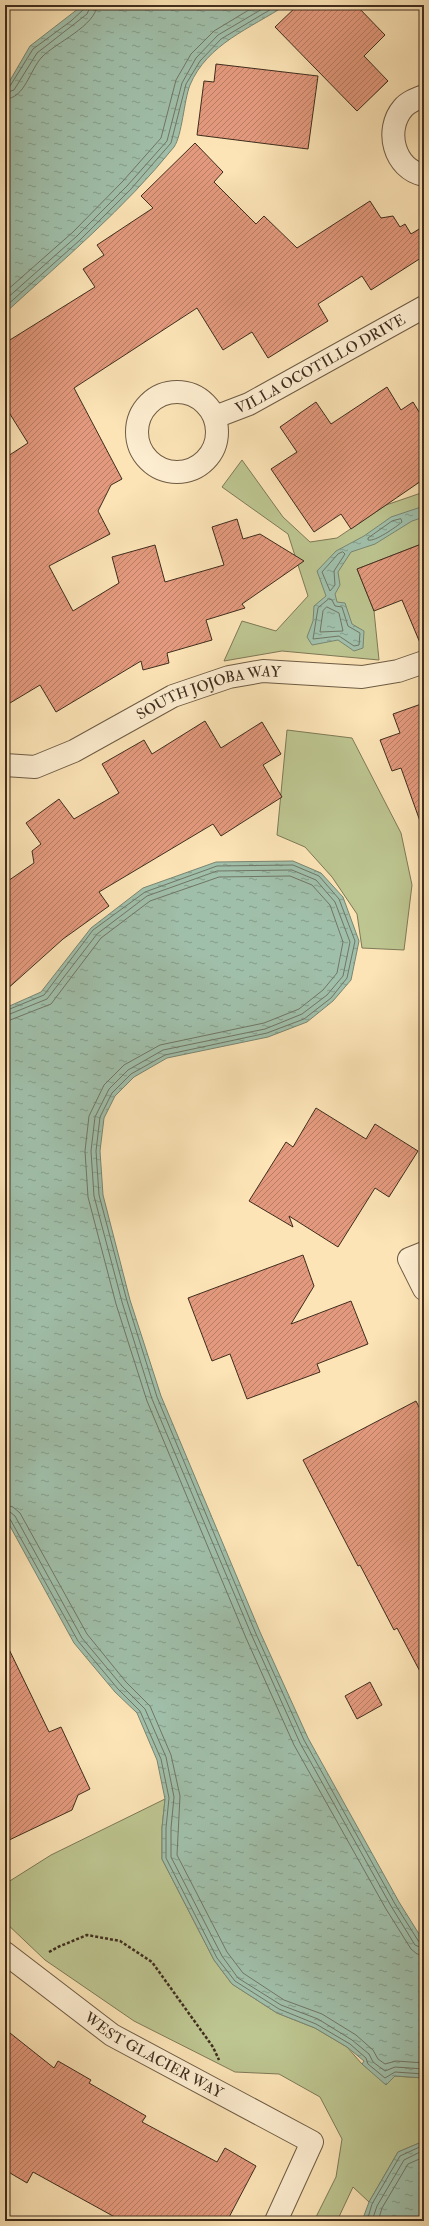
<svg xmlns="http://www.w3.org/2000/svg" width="429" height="2226" viewBox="0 0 429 2226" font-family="'IM FELL Double Pica',serif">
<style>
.green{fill:#bdc590;stroke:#7e7957}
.water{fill:url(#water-ripples);stroke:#798572}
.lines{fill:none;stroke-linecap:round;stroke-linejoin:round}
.shore{stroke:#707664;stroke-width:1}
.building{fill:url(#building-hatch);stroke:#3f2d1e}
.minor-casing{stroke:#6e5b44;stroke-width:24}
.path{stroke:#3f2d1e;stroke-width:2.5;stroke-dasharray:3 2;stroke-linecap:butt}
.minor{stroke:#fdedd0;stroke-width:22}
.labels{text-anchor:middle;stroke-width:3;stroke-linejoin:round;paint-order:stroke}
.street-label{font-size:15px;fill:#3f2d1e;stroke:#fdedd0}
</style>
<defs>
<pattern id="water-ripples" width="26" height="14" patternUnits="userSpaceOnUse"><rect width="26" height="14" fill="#a0bfaa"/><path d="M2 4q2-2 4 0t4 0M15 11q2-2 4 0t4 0" fill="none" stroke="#849c8a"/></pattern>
<pattern id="building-hatch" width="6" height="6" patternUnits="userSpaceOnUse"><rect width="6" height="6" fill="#e3997d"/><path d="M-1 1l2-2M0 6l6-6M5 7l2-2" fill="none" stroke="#b97d66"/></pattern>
</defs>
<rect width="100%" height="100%" fill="#fce4b6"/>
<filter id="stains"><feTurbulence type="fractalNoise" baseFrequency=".005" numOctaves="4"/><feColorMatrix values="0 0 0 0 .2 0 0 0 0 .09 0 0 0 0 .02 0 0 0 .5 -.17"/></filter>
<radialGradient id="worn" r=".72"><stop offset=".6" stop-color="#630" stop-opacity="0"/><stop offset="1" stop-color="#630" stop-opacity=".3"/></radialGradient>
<g class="green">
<path d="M 242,460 L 283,517 L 310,542 L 337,538 L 386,505 L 424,492 L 424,543 L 357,569 L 374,611 L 379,660 L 282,651 L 224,661 L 242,621 L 276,631 L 308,596 L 288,534 L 222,487 Z"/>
<path d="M 287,730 L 352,738 L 401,833 L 412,885 L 404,950 L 362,948 L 357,914 L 332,877 L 305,847 L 277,835 Z"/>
<path d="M 165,1799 L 162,1828 L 162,1859 L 214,1960 L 232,1984 L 277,2013 L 315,2028 L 347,2047 L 362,2064 L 387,2084 L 395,2076 L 424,2078 L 424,2141 L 398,2152 L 369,2202 L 353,2187 L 337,2221 L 314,2221 L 336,2177 L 342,2139 L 320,2097 L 279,2074 L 235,2072 L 134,2021 L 45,1960 L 5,1922 L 5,1884 L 51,1855 Z"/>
</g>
<g class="water">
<path d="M 83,5 L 286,5 C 251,28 207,44 190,85 C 184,100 182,136 174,147 C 125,208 63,260 5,313 L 5,89 L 30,46 Z"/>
<path d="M 424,506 L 424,517 L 412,521 L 375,544 L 351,552 L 338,572 L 340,585 L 335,594 L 337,602 L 345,603 L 352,624 L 364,631 L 363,648 L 354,651 L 338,640 L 312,645 L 307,637 L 313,621 L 314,606 L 326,596 L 317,571 L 336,551 L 364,536 L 391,517 Z"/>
<path d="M 293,861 L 321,873 L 343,897 L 359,941 L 351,980 L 333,1001 L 307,1022 L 268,1037 L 167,1058 L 134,1077 L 115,1096 L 104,1118 L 100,1151 L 103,1195 L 130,1300 L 161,1396 L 260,1632 L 308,1738 L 399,1902 L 424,1942 L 424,2078 L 395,2076 L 386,2085 L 362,2064 L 364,2061 L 347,2047 L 315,2028 L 277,2013 L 232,1984 L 214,1960 L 162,1859 L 162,1828 L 165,1799 L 157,1760 L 137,1713 L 115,1692 L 74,1643 L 5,1517 L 5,1008 L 41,992 L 91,928 L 143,888 L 216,862 Z"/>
<path d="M 424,2141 L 424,2221 L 362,2221 L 369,2202 L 398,2152 Z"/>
</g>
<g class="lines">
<g class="shore">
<path d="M 5,88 L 10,86 L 33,49 L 71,21 L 84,9 L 86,5"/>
<path d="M 5,93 L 14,90 L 37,53 L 87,14 L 91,5"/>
<path d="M 5,99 C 25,99 30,69 42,57 C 55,43 96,26 97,5"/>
<path d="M 5,292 L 73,232 L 123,181 L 161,138 L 176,80 L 191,54 L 214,31 L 257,5"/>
<path d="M 5,300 L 77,236 L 127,186 L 167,141 L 182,83 L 196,58 L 218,35 L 269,5"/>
<path d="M 5,307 L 80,240 L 131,189 L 171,143 L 186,84 L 200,61 L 221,39 L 278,5"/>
<path d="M 401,519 L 402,522 C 396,527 375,542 368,540 L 368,538 L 392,521 Z"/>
<path d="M 343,552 L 345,554 L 334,571 L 335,585 L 330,591 L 322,572 L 338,554 Z"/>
<path d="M 329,599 L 332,600 L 335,606 L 342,607 L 348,626 L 360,633 L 359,645 L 354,646 L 339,636 L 313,639 L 318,608 Z"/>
<path d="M 327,607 L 339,613 L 343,631 L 320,632 L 323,611 Z"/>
<path d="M 5,1011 L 44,995 L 93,930 L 145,892 L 217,866 L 293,865 L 319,876 L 339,899 L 355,941 L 347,978 L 331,998 L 304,1019 L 267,1033 L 165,1055 L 131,1074 L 112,1093 L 100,1117 L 96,1151 L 99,1195 L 127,1301 L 157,1397 L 256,1634 L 304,1740 L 395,1904 L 419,1942 L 424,1944"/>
<path d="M 5,1016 L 47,999 L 97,934 L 147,896 L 217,871 L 292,870 L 316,880 L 335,902 L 350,942 L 343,976 L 327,995 L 302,1014 L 265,1029 L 163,1050 L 128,1070 L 109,1089 L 95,1117 L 91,1151 L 94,1196 L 122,1302 L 152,1399 L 252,1636 L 300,1743 L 391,1906 L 415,1945 L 424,1949"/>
<path d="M 5,1022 L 51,1004 L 101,938 L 150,901 L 219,877 L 290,876 L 312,885 L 330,905 L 343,942 L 337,973 L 323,990 L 299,1009 L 264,1023 L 160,1045 L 124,1065 L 104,1085 L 89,1116 L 85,1151 L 88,1197 L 116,1304 L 147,1401 L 246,1638 L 294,1745 L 386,1909 L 411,1949 L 417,1954 L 424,1955"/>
<path d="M 5,1505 L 13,1507 L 20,1513 L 87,1634 L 126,1682 L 150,1706 L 171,1755 L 180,1796 L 177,1855 L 227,1952 L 243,1973 L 284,2000 L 322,2014 L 356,2035 L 373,2050 L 378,2059 L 385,2064 L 396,2061 L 424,2063"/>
<path d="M 5,1511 L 10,1512 L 15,1516 L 82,1638 L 122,1686 L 145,1709 L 166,1757 L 174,1797 L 171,1828 L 171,1857 L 222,1956 L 238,1978 L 281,2005 L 318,2019 L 352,2040 L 369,2054 L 373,2062 L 385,2071 L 395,2067 L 424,2069"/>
<path d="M 5,1517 L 10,1519 L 78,1641 L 118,1689 L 140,1711 L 161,1759 L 169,1798 L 166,1828 L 166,1858 L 217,1958 L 235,1981 L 279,2009 L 316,2024 L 350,2044 L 366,2058 L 368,2064 L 385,2078 L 395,2072 L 424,2074"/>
<path d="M 367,2221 L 372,2204 L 400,2156 L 424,2145"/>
<path d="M 372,2221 L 377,2206 L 404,2160 L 424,2150"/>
<path d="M 378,2221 L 382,2208 L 408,2164 L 424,2157"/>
</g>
</g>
<g class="building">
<path d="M 298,5 L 356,5 L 385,35 L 364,56 L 388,81 L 357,111 L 275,27 Z"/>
<path d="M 216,64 L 318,76 L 308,149 L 197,135 L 204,81 L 214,82 Z"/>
<path d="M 195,143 L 223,172 L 214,182 L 256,224 L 264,216 L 297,248 L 370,201 L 381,218 L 393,216 L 400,227 L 405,224 L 411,234 L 424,226 L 424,256 L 371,290 L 362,276 L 318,304 L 328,321 L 268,358 L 252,332 L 223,350 L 197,308 L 74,388 L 122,479 L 111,485 L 98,511 L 110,534 L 49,566 L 73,611 L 119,583 L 112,557 L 155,545 L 165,582 L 224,565 L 212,527 L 237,519 L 243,539 L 260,534 L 304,561 L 242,604 L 245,608 L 206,620 L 212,640 L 167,653 L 169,663 L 143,670 L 141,661 L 56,712 L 40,685 L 5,706 L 5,458 L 28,443 L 5,406 L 5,343 L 95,287 L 83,269 L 104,255 L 97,245 L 153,208 L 141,196 Z"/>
<path d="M 387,387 L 401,410 L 413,402 L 424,420 L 424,479 L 351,529 L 341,514 L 314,532 L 271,469 L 297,452 L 280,427 L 316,402 L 331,424 Z"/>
<path d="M 424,543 L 424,650 L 423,650 L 402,600 L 374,611 L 357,569 Z"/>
<path d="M 424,703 L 424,823 L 421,824 L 401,768 L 392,771 L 380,740 L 400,733 L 393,714 Z"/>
<path d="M 205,721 L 221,748 L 262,722 L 281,754 L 263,765 L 282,797 L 221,836 L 213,824 L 99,892 L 109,906 L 63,939 L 5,991 L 5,883 L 34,863 L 32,851 L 41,844 L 26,823 L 59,799 L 74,819 L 119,793 L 102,764 L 144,740 L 152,754 Z"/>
<path d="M 316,1108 L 366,1139 L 375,1124 L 418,1151 L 389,1197 L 375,1188 L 338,1247 L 289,1216 L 293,1227 L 249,1201 L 286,1142 L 293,1147 Z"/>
<path d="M 303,1255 L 314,1286 L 291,1324 L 351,1301 L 368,1344 L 317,1364 L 320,1372 L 247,1399 L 230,1354 L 212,1361 L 188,1298 Z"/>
<path d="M 416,1401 L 424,1417 L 424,1679 L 397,1628 L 394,1630 L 360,1565 L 358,1566 L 303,1460 Z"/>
<path d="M 5,1641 L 49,1732 L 61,1727 L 90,1789 L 78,1795 L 72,1810 L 5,1842 Z"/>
<path d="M 370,1682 L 382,1705 L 357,1719 L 345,1696 Z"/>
<path d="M 5,2029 L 54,2068 L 58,2061 L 91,2080 L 89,2083 L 146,2116 L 142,2122 L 217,2162 L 225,2148 L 256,2166 L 227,2221 L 122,2221 L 33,2172 L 27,2183 L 5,2170 Z"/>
</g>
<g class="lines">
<g class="minor-casing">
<g id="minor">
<path d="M 424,96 C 416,99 408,102 403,108 C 384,130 394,169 424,175"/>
<circle cx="177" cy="432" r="40"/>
<path id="s1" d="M 215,417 L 249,404 L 424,307"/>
<path id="s2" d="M 5,765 L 35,767 L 74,751 L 173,696 L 229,677 L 263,671 L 362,677 L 398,671 L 424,662"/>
<path d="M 424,1253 L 409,1259 L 424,1289"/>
<path id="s3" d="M 5,1953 L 112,2035 L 312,2142 L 276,2221"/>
</g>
</g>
<path class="path" d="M 49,1952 L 58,1947 L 87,1935 L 120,1941 L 152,1962 L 213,2047 L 219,2060"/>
<use href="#minor" class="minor"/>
</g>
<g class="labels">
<g class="street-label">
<text dy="5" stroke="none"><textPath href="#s1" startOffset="118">VILLA OCOTILLO DRIVE</textPath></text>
<text dy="5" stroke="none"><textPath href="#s2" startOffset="221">SOUTH JOJOBA WAY</textPath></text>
<text dy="5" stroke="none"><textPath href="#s3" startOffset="181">WEST GLACIER WAY</textPath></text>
</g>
</g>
<rect width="429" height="2226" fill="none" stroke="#fce4b6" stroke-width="20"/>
<rect x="6" y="6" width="417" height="2214" fill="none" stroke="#3f2d1e" stroke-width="2"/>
<rect x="10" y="10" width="409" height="2206" fill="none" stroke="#3f2d1e"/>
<rect width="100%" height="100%" filter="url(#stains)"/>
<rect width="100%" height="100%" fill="url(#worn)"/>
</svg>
